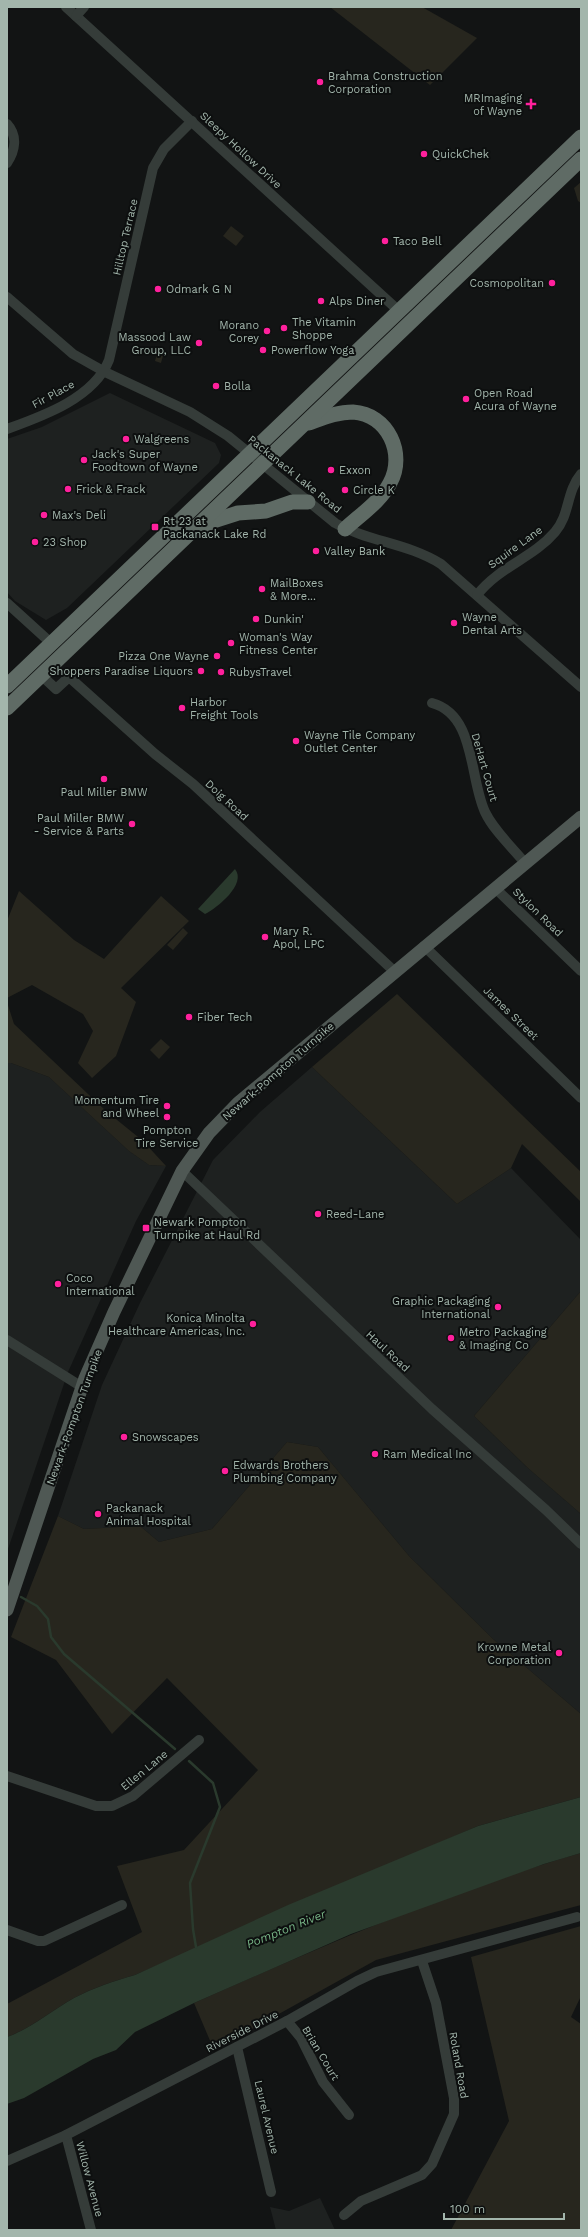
<svg xmlns="http://www.w3.org/2000/svg" width="588" height="2237" viewBox="0 0 588 2237" font-family="'Work Sans',sans-serif">
<style>
.built{fill:#1e2120}
.green{fill:#27261e}
.water{fill:#2a3a2d}
.lines{fill:none;stroke-linecap:round;stroke-linejoin:round}
.stream{stroke:#2a3a2d;stroke-width:2.5}
.minor{stroke:#353c39;stroke-width:10}
.major{stroke:#4f5854;stroke-width:13}
.highway{stroke:#5f6b65;stroke-width:15}
.poi-dot{fill:#ff209c;stroke:#0d0f0f;stroke-width:1.5}
.labels{text-anchor:middle;stroke-width:4;stroke-linejoin:round;paint-order:stroke}
.poi-label{font-size:11px;fill:#a3b6ac;stroke:#0d0f0f;text-anchor:start}
.street-label{font-size:11px;fill:#a3b6ac;stroke:#0d0f0f}
.water-label{font-size:12px;font-style:italic;fill:#77b486;stroke:#0d0f0f}
</style>
<rect width="100%" height="100%" fill="#121414"/>
<g class="built">
<path d="M 110,393 L 215,443 L 221,455 L 219,463 L 67,608 L 46,620 L 15,601 L 7,592 L 7,439 L 42,427 Z"/>
<path d="M 7,1063 L 11,1063 L 49,1077 L 129,1151 L 149,1165 L 166,1166 L 136,1221 L 68,1372 L 7,1552 Z"/>
<path d="M 312,1067 L 457,1204 L 511,1168 L 581,1240 L 581,1291 L 474,1416 L 529,1469 L 581,1514 L 581,1714 L 493,1639 L 409,1556 L 318,1447 L 287,1442 L 212,1529 L 159,1542 L 140,1526 L 84,1529 L 58,1516 L 102,1385 L 140,1303 L 213,1160 L 260,1112 Z"/>
<path d="M 320,2198 L 335,2230 L 276,2230 L 270,2207 L 289,2211 Z"/>
</g>
<g class="green">
<path d="M 330,7 L 422,7 L 477,38 L 430,85 Z"/>
<path d="M 581,182 L 581,203 L 578,201 L 574,188 Z"/>
<path d="M 231,226 L 244,236 L 236,246 L 223,236 Z"/>
<path d="M 158,350 L 164,352 L 161,363 L 155,361 Z"/>
<path d="M 19,891 L 74,940 L 104,959 L 161,896 L 189,921 L 121,988 L 136,1002 L 116,1056 L 92,1078 L 78,1063 L 93,1031 L 83,1014 L 32,985 L 7,998 L 7,921 Z"/>
<path d="M 183,928 L 188,933 L 173,950 L 167,945 Z"/>
<path d="M 397,994 L 581,1172 L 581,1202 L 522,1144 L 511,1168 L 457,1204 L 312,1067 Z"/>
<path d="M 7,1002 L 14,1024 L 106,1111 L 143,1141 L 166,1166 L 149,1165 L 129,1151 L 49,1077 L 11,1063 L 7,1063 Z"/>
<path d="M 161,1039 L 170,1047 L 159,1059 L 150,1050 Z"/>
<path d="M 581,1291 L 581,1514 L 529,1469 L 474,1416 Z"/>
<path d="M 287,1442 L 318,1447 L 409,1556 L 493,1639 L 581,1714 L 581,1797 L 478,1826 L 135,1975 C 114,1981 93,1988 74,1998 C 51,2011 32,2028 7,2037 L 7,2004 L 142,1932 L 117,1866 L 184,1850 L 258,1770 L 167,1678 L 112,1734 L 56,1660 L 11,1637 L 58,1516 L 84,1529 L 140,1526 L 159,1542 L 212,1529 Z"/>
<path d="M 581,1853 L 581,1905 L 376,1960 L 214,2050 L 194,2003 C 320,1947 448,1891 581,1853 Z"/>
<path d="M 581,1926 L 581,1996 L 571,2017 L 581,2024 L 581,2230 L 451,2230 L 509,2121 L 471,1957 Z"/>
</g>
<g class="water">
<path d="M 235,869 C 247,884 217,908 205,914 L 198,909 Z"/>
<path d="M 581,1797 L 581,1853 L 544,1864 L 351,1934 L 194,2003 L 135,2032 L 116,2050 L 93,2059 L 24,2098 L 7,2104 L 7,2037 C 32,2028 51,2011 74,1998 C 93,1988 114,1981 135,1975 L 288,1905 L 478,1826 Z"/>
</g>
<g class="lines">
<g class="stream">
<path d="M 21,1597 L 37,1606 L 48,1619 L 51,1637 L 64,1654 L 175,1749"/>
<path d="M 189,1761 L 213,1783 L 220,1807 L 190,1883 L 193,1929 L 196,1947"/>
</g>
<g class="minor">
<path d="M 66,7 L 399,311"/>
<path d="M 76,16 L 84,7"/>
<path d="M 7,124 C 18,136 15,151 7,163"/>
<path d="M 7,297 L 73,354 L 105,372 L 190,412 L 228,436 L 335,523 C 369,542 408,543 441,564 L 581,687"/>
<path d="M 7,429 C 43,416 94,398 109,360 L 153,168 L 164,149 L 192,121"/>
<path d="M 477,595 C 500,566 533,558 555,532 C 570,515 566,492 581,474"/>
<path d="M 7,603 L 51,643"/>
<path d="M 41,675 L 56,689 L 69,677 L 155,754 L 193,784 L 394,971"/>
<path d="M 432,703 C 476,715 469,778 485,812 C 494,831 512,847 525,863"/>
<path d="M 495,888 L 581,971"/>
<path d="M 424,946 L 581,1098"/>
<path d="M 182,1171 L 432,1409 L 546,1510 L 581,1544"/>
<path d="M 7,1340 L 82,1387"/>
<path d="M 7,1776 L 96,1806 L 112,1806 L 133,1796 L 199,1740"/>
<path d="M 7,1930 L 38,1941 L 44,1941 L 122,1905"/>
<path d="M 287,2021 L 301,2038 L 323,2082 L 349,2115"/>
<path d="M 237,2047 L 271,2192"/>
<path d="M 66,2135 L 91,2230"/>
<path d="M 7,2161 L 66,2135 L 287,2021 L 357,1981 L 376,1972 L 577,1917"/>
<path d="M 344,2215 L 361,2201 L 422,2175 L 432,2164 L 454,2114 L 454,2098 L 436,2003 L 422,1961"/>
</g>
<path class="major" d="M 7,1610 L 85,1378 L 114,1312 L 182,1171 L 209,1133 L 238,1103 L 581,817"/>
<g class="highway">
<path d="M 309,423 C 323,418 337,412 353,412 C 388,414 406,454 390,483 C 381,501 360,515 345,529"/>
<path d="M 202,528 L 213,521 L 238,513 L 266,511 L 292,502 L 308,502"/>
<path d="M 7,686 L 581,137"/>
<path d="M 7,708 L 581,159"/>
</g>
</g>
<g class="poi-dot">
<circle cx="320" cy="82" r="4"/>
<path d="M529 98h4v4h4v4h-4v4h-4v-4h-4v-4h4z"/>
<circle cx="424" cy="154" r="4"/>
<circle cx="385" cy="241" r="4"/>
<circle cx="552" cy="283" r="4"/>
<circle cx="158" cy="289" r="4"/>
<circle cx="321" cy="301" r="4"/>
<circle cx="284" cy="328" r="4"/>
<circle cx="267" cy="331" r="4"/>
<circle cx="199" cy="343" r="4"/>
<circle cx="263" cy="350" r="4"/>
<circle cx="216" cy="386" r="4"/>
<circle cx="466" cy="399" r="4"/>
<circle cx="126" cy="439" r="4"/>
<circle cx="84" cy="460" r="4"/>
<circle cx="331" cy="470" r="4"/>
<circle cx="68" cy="489" r="4"/>
<circle cx="345" cy="490" r="4"/>
<circle cx="44" cy="515" r="4"/>
<rect x="151" y="523" width="8" height="8" rx="2"/>
<circle cx="35" cy="542" r="4"/>
<circle cx="316" cy="551" r="4"/>
<circle cx="262" cy="589" r="4"/>
<circle cx="256" cy="619" r="4"/>
<circle cx="454" cy="623" r="4"/>
<circle cx="231" cy="643" r="4"/>
<circle cx="217" cy="656" r="4"/>
<circle cx="201" cy="671" r="4"/>
<circle cx="221" cy="672" r="4"/>
<circle cx="182" cy="708" r="4"/>
<circle cx="296" cy="741" r="4"/>
<circle cx="104" cy="779" r="4"/>
<circle cx="132" cy="824" r="4"/>
<circle cx="265" cy="937" r="4"/>
<circle cx="189" cy="1017" r="4"/>
<circle cx="167" cy="1106" r="4"/>
<circle cx="167" cy="1117" r="4"/>
<circle cx="318" cy="1214" r="4"/>
<rect x="142" y="1224" width="8" height="8" rx="2"/>
<circle cx="58" cy="1284" r="4"/>
<circle cx="498" cy="1307" r="4"/>
<circle cx="253" cy="1324" r="4"/>
<circle cx="451" cy="1338" r="4"/>
<circle cx="124" cy="1437" r="4"/>
<circle cx="375" cy="1454" r="4"/>
<circle cx="225" cy="1471" r="4"/>
<circle cx="98" cy="1514" r="4"/>
<circle cx="559" cy="1653" r="4"/>
</g>
<g class="labels">
<g class="poi-label">
<text x="328" y="80">Brahma Construction<tspan x="328" dy="13">Corporation</tspan></text>
<text x="522" y="102" text-anchor="end">MRImaging<tspan x="522" dy="13">of Wayne</tspan></text>
<text x="432" y="158">QuickChek</text>
<text x="393" y="245">Taco Bell</text>
<text x="544" y="287" text-anchor="end">Cosmopolitan</text>
<text x="166" y="293">Odmark G N</text>
<text x="329" y="305">Alps Diner</text>
<text x="292" y="326">The Vitamin<tspan x="292" dy="13">Shoppe</tspan></text>
<text x="259" y="329" text-anchor="end">Morano<tspan x="259" dy="13">Corey</tspan></text>
<text x="191" y="341" text-anchor="end">Massood Law<tspan x="191" dy="13">Group, LLC</tspan></text>
<text x="271" y="354">Powerflow Yoga</text>
<text x="224" y="390">Bolla</text>
<text x="474" y="397">Open Road<tspan x="474" dy="13">Acura of Wayne</tspan></text>
<text x="134" y="443">Walgreens</text>
<text x="92" y="458">Jack's Super<tspan x="92" dy="13">Foodtown of Wayne</tspan></text>
<text x="339" y="474">Exxon</text>
<text x="76" y="493">Frick &amp; Frack</text>
<text x="353" y="494">Circle K</text>
<text x="52" y="519">Max's Deli</text>
<text x="163" y="525">Rt 23 at<tspan x="163" dy="13">Packanack Lake Rd</tspan></text>
<text x="43" y="546">23 Shop</text>
<text x="324" y="555">Valley Bank</text>
<text x="270" y="587">MailBoxes<tspan x="270" dy="13">&amp; More...</tspan></text>
<text x="462" y="621">Wayne<tspan x="462" dy="13">Dental Arts</tspan></text>
<text x="264" y="623">Dunkin'</text>
<text x="239" y="641">Woman's Way<tspan x="239" dy="13">Fitness Center</tspan></text>
<text x="209" y="660" text-anchor="end">Pizza One Wayne</text>
<text x="193" y="675" text-anchor="end">Shoppers Paradise Liquors</text>
<text x="229" y="676">RubysTravel</text>
<text x="190" y="706">Harbor<tspan x="190" dy="13">Freight Tools</tspan></text>
<text x="304" y="739">Wayne Tile Company<tspan x="304" dy="13">Outlet Center</tspan></text>
<text x="104" y="796" text-anchor="middle">Paul Miller BMW</text>
<text x="124" y="822" text-anchor="end">Paul Miller BMW<tspan x="124" dy="13">- Service &amp; Parts</tspan></text>
<text x="273" y="935">Mary R.<tspan x="273" dy="13">Apol, LPC</tspan></text>
<text x="197" y="1021">Fiber Tech</text>
<text x="159" y="1104" text-anchor="end">Momentum Tire<tspan x="159" dy="13">and Wheel</tspan></text>
<text x="167" y="1134" text-anchor="middle">Pompton<tspan x="167" dy="13">Tire Service</tspan></text>
<text x="326" y="1218">Reed-Lane</text>
<text x="154" y="1226">Newark Pompton<tspan x="154" dy="13">Turnpike at Haul Rd</tspan></text>
<text x="66" y="1282">Coco<tspan x="66" dy="13">International</tspan></text>
<text x="490" y="1305" text-anchor="end">Graphic Packaging<tspan x="490" dy="13">International</tspan></text>
<text x="245" y="1322" text-anchor="end">Konica Minolta<tspan x="245" dy="13">Healthcare Americas, Inc.</tspan></text>
<text x="459" y="1336">Metro Packaging<tspan x="459" dy="13">&amp; Imaging Co</tspan></text>
<text x="132" y="1441">Snowscapes</text>
<text x="383" y="1458">Ram Medical Inc</text>
<text x="233" y="1469">Edwards Brothers<tspan x="233" dy="13">Plumbing Company</tspan></text>
<text x="106" y="1512">Packanack<tspan x="106" dy="13">Animal Hospital</tspan></text>
<text x="551" y="1651" text-anchor="end">Krowne Metal<tspan x="551" dy="13">Corporation</tspan></text>
</g>
<g class="street-label">
<text transform="translate(241 150) rotate(43)" y="4">Sleepy Hollow Drive</text>
<text transform="translate(125 237) rotate(-77)" y="4">Hilltop Terrace</text>
<text transform="translate(53 394) rotate(-28)" y="4">Fir Place</text>
<text transform="translate(295 474) rotate(39)" y="4">Packanack Lake Road</text>
<text transform="translate(515 547) rotate(-36)" y="4">Squire Lane</text>
<text transform="translate(485 767) rotate(74)" y="4">DeHart Court</text>
<text transform="translate(227 800) rotate(43)" y="4">Doig Road</text>
<text transform="translate(538 912) rotate(44)" y="4">Stylon Road</text>
<text transform="translate(511 1013) rotate(44)" y="4">James Street</text>
<text transform="translate(278 1071) rotate(-41)" y="4">Newark-Pompton Turnpike</text>
<text transform="translate(388 1351) rotate(43)" y="4">Haul Road</text>
<text transform="translate(74 1417) rotate(-70)" y="4">Newark-Pompton Turnpike</text>
<text transform="translate(144 1770) rotate(-39)" y="4">Ellen Lane</text>
<text transform="translate(242 2031) rotate(-27)" y="4">Riverside Drive</text>
<text transform="translate(321 2053) rotate(59)" y="4">Brian Court</text>
<text transform="translate(459 2065) rotate(80)" y="4">Roland Road</text>
<text transform="translate(267 2117) rotate(77)" y="4">Laurel Avenue</text>
<text transform="translate(90 2179) rotate(75)" y="4">Willow Avenue</text>
</g>
<g class="water-label">
<text transform="translate(286 1929) rotate(-22)" y="4">Pompton River</text>
</g>
</g>
<rect width="588" height="2237" fill="none" stroke="#a3b6ac" stroke-width="16"/>
<path d="M444 2213v6h120v-6" fill="none" stroke="#a3b6ac" stroke-width="2"/>
<text x="450" y="2213" font-size="12" fill="#a3b6ac" stroke="#0d0f0f" stroke-width="3" paint-order="stroke">100 m</text>
</svg>
